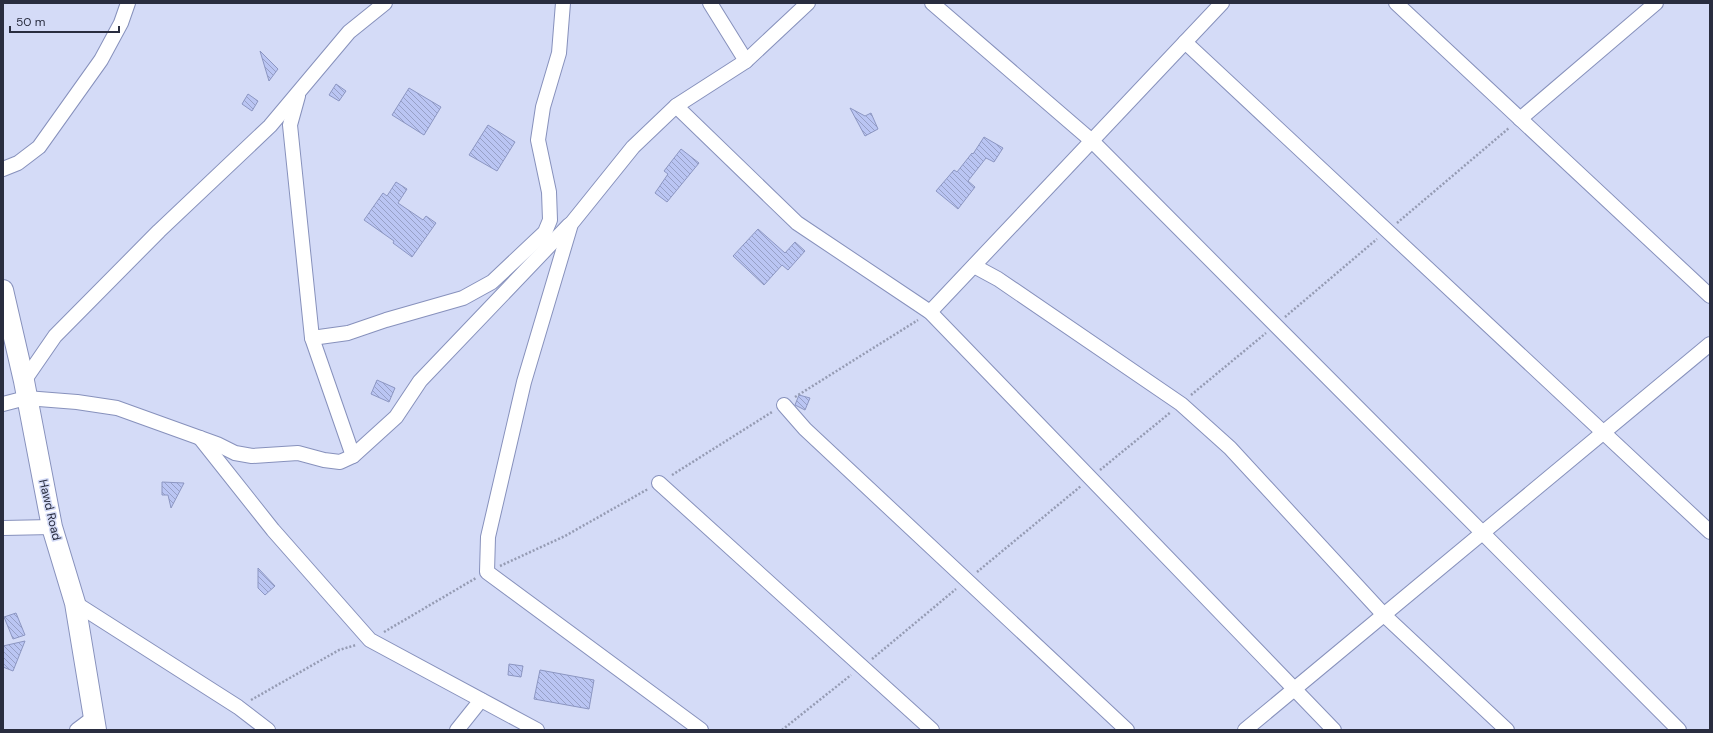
<svg xmlns="http://www.w3.org/2000/svg" width="1713" height="733" viewBox="0 0 1713 733" font-family="'DM Sans',sans-serif">
<style>
.building{fill:url(#building-back-hatch);stroke:#8c96c2}
.lines{fill:none;stroke-linecap:round;stroke-linejoin:round}
.street-casing{stroke:#8791bc;stroke-width:16}
.secondary-casing{stroke:#8791bc;stroke-width:22}
.path{stroke:#959bb3;stroke-width:2.5;stroke-dasharray:2 2;stroke-linecap:butt}
.street{stroke:#fff;stroke-width:14}
.secondary{stroke:#fff;stroke-width:20}
.labels{text-anchor:middle;stroke-width:3;stroke-linejoin:round;paint-order:stroke}
.street-label{font-size:12px;fill:#292d3f;stroke:#d4dbf7}
</style>
<defs>
<pattern id="building-back-hatch" width="6" height="6" patternUnits="userSpaceOnUse"><rect width="6" height="6" fill="#bac5f3"/><path d="M-1 5l2 2M0 0l6 6M5-1l2 2" fill="none" stroke="#97a0c6"/></pattern>
</defs>
<rect width="100%" height="100%" fill="#d4dbf7"/>
<g class="building">
<path d="M 260,51 L 278,69 L 269,81 Z"/>
<path d="M 336,84 L 346,91 L 339,101 L 329,95 Z"/>
<path d="M 409,88 L 441,107 L 424,135 L 392,115 Z"/>
<path d="M 248,94 L 258,101 L 252,111 L 242,104 Z"/>
<path d="M 850,108 L 865,116 L 871,113 L 878,129 L 865,136 Z"/>
<path d="M 488,125 L 515,142 L 497,171 L 469,155 Z"/>
<path d="M 984,137 L 1003,148 L 994,162 L 986,158 L 968,181 L 975,187 L 958,209 L 936,191 L 954,170 L 957,172 L 972,153 L 973,154 Z"/>
<path d="M 681,149 L 699,163 L 667,202 L 655,193 L 668,174 L 664,171 Z"/>
<path d="M 396,182 L 407,189 L 398,203 L 423,220 L 426,216 L 436,223 L 412,257 L 393,243 L 394,241 L 364,220 L 383,193 L 387,196 Z"/>
<path d="M 758,229 L 785,253 L 795,242 L 805,251 L 788,270 L 782,265 L 764,285 L 733,256 Z"/>
<path d="M 377,380 L 395,388 L 389,402 L 371,394 Z"/>
<path d="M 799,395 L 810,398 L 805,410 L 795,405 Z"/>
<path d="M 162,482 L 184,483 L 171,508 L 168,495 L 162,495 Z"/>
<path d="M 258,568 L 275,586 L 265,595 L 258,588 Z"/>
<path d="M 16,613 L 25,635 L 13,639 L 4,617 Z"/>
<path d="M 25,641 L 13,671 L 3,667 L 3,646 Z"/>
<path d="M 509,664 L 523,666 L 521,677 L 508,675 Z"/>
<path d="M 540,670 L 594,680 L 589,709 L 534,699 Z"/>
</g>
<g class="lines">
<g class="street-casing">
<g id="street">
<path d="M 710,3 L 746,61"/>
<path d="M 932,3 L 1092,141 L 1679,730"/>
<path d="M 1396,3 L 1710,296"/>
<path d="M 1185,42 L 1710,532"/>
<path d="M 298,96 L 290,125 L 312,338 L 353,456"/>
<path d="M 676,106 L 797,223 L 930,312 L 1334,730"/>
<path d="M 1520,119 L 1656,3"/>
<path d="M 3,169 L 18,163 L 39,147 L 101,60 L 121,23 L 128,3"/>
<path d="M 974,266 L 998,279 L 1181,404 L 1230,448 L 1384,615 L 1507,730"/>
<path d="M 930,312 L 1222,3"/>
<path d="M 312,338 L 348,333 L 386,320 L 463,298 L 492,282 L 545,232 L 550,220 L 549,192 L 538,140 L 543,107 L 559,53 L 563,3"/>
<path d="M 24,381 L 55,336 L 159,231 L 270,126 L 349,32 L 385,3"/>
<path d="M 3,404 L 26,398 L 77,402 L 117,408 L 217,444 L 235,453 L 252,456 L 298,453 L 324,460 L 340,462 L 353,456 L 396,417 L 420,381 L 569,225"/>
<path d="M 784,405 L 805,429 L 1127,730"/>
<path d="M 200,438 L 273,530 L 370,640 L 537,730"/>
<path d="M 659,483 L 932,730"/>
<path d="M 3,528 L 52,527"/>
<path d="M 75,603 L 238,707 L 268,730"/>
<path d="M 77,730 L 93,718"/>
<path d="M 457,730 L 481,700"/>
<path d="M 701,730 L 487,572 L 488,537 L 524,382 L 571,224 L 633,147 L 676,106 L 746,61 L 808,3"/>
<path d="M 1245,730 L 1710,344"/>
</g>
</g>
<g class="secondary-casing">
<path id="secondary" d="M 3,290 L 24,381 L 52,527 L 75,603 L 96,730"/>
</g>
<g class="path">
<path d="M 1397,223 L 1509,128"/>
<path d="M 1285,317 L 1377,239"/>
<path d="M 1191,395 L 1266,333"/>
<path d="M 795,397 L 918,320"/>
<path d="M 1100,470 L 1171,412"/>
<path d="M 672,475 L 772,412"/>
<path d="M 500,566 L 565,536 L 648,489"/>
<path d="M 977,572 L 1081,486"/>
<path d="M 384,632 L 476,578"/>
<path d="M 872,659 L 956,589"/>
<path d="M 251,700 L 339,650 L 356,645"/>
<path d="M 782,730 L 851,675"/>
</g>
<use href="#street" class="street"/>
<use href="#secondary" class="secondary"/>
</g>
<g class="labels">
<g class="street-label">
<text transform="translate(50 510) rotate(77)" y="4">Hawd Road</text>
</g>
</g>
<rect width="1713" height="733" fill="none" stroke="#292d3f" stroke-width="8"/>
<path d="M10 26v6h109v-6" fill="none" stroke="#292d3f" stroke-width="2"/>
<text x="16" y="26" font-size="12" fill="#292d3f" stroke="#d4dbf7" stroke-width="3" paint-order="stroke">50 m</text>
</svg>
